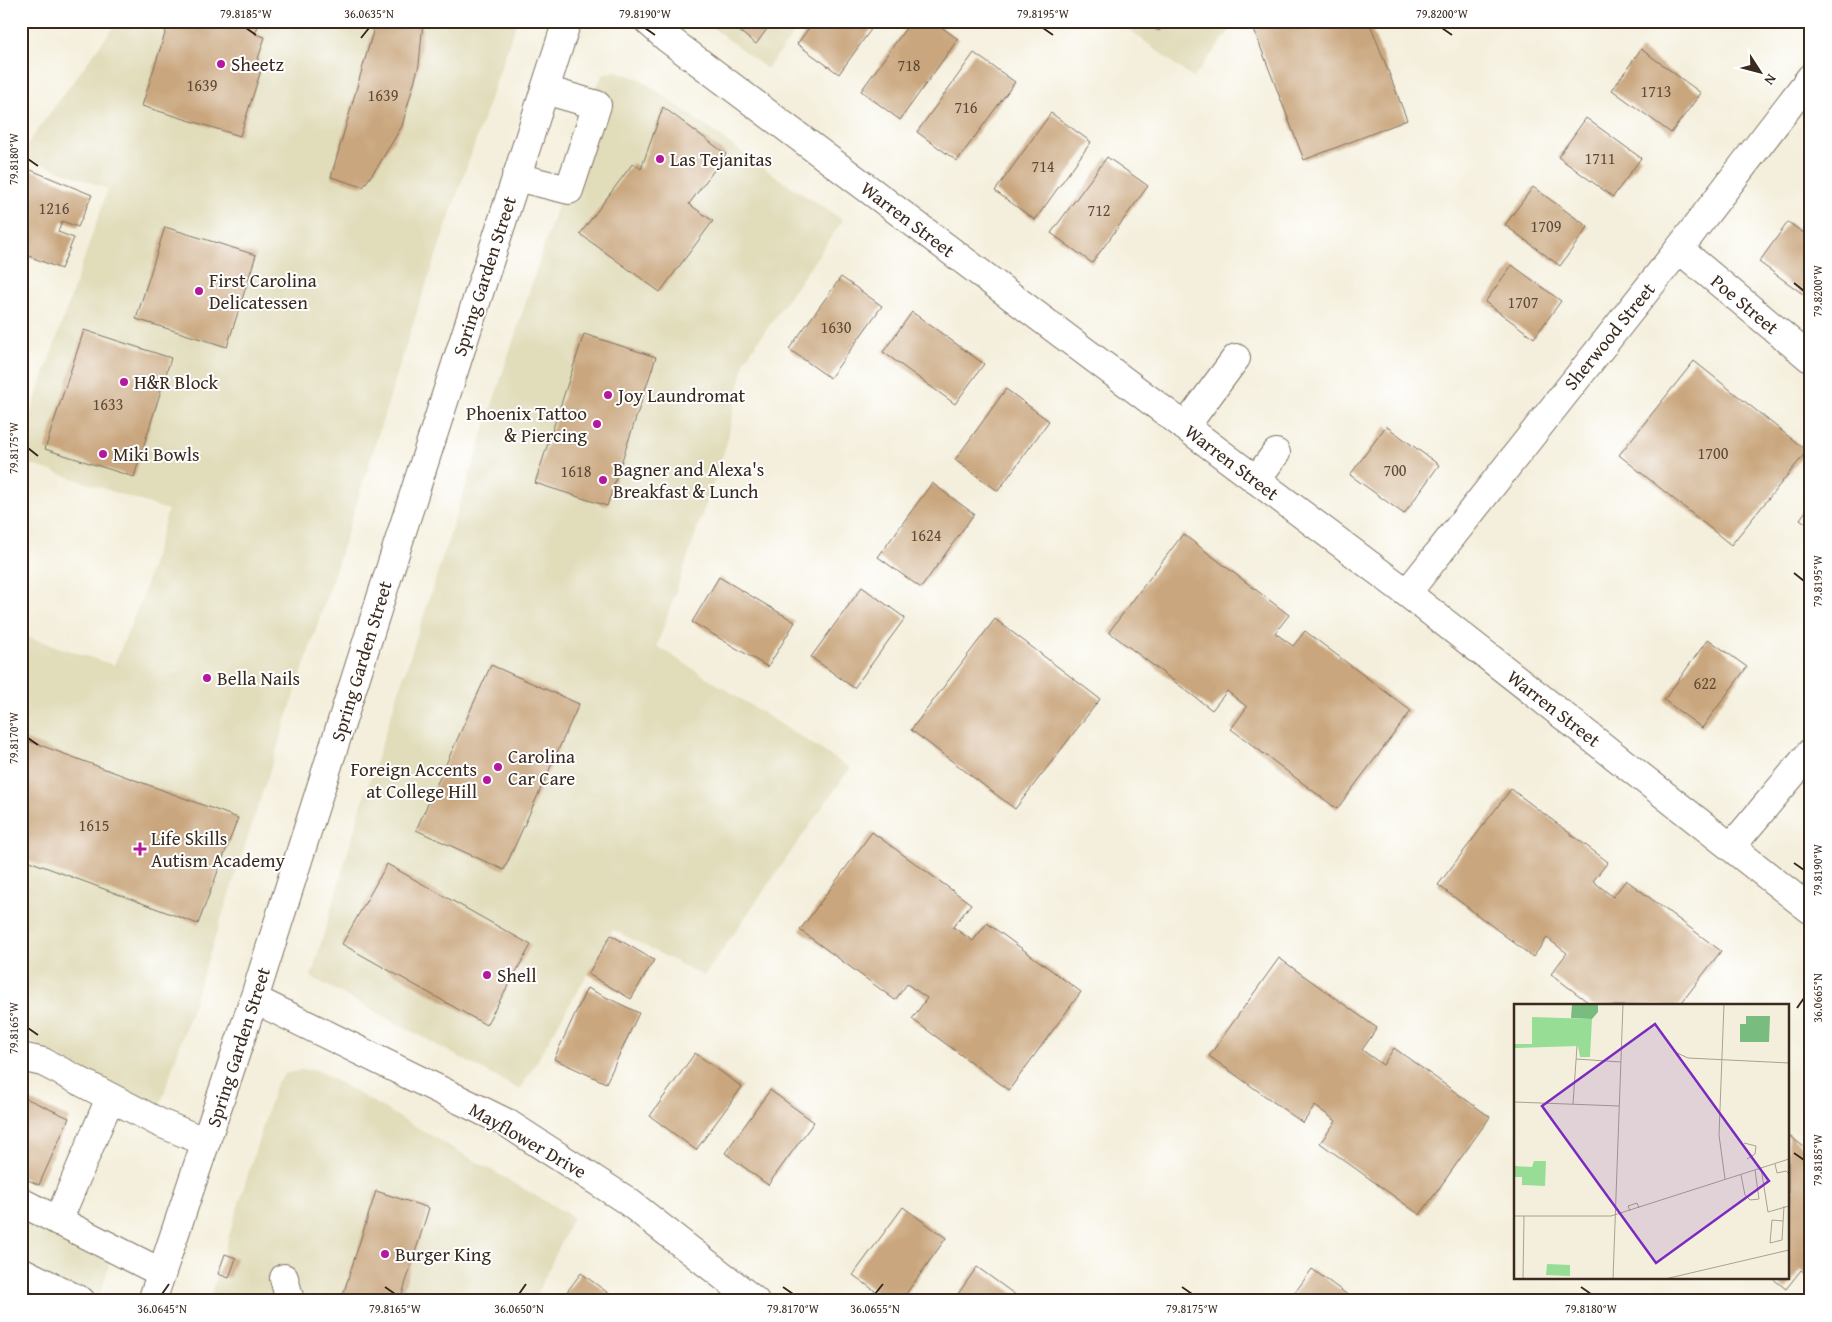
<svg xmlns="http://www.w3.org/2000/svg" width="1832" height="1322" viewBox="0 0 1832 1322" font-family="'Gentium Book Plus',serif">
<style>
.built{fill:#e1dcba}
.building{fill:#c9a67d}
.lines{fill:none;stroke-linecap:round;stroke-linejoin:round}
.minor-casing{stroke:#7c6f60;stroke-width:30}
.major-casing{stroke:#7c6f60;stroke-width:30}
.minor{stroke:#fff;stroke-width:28}
.major{stroke:#fff;stroke-width:28}
.ticks{fill:none;stroke:#3b2a1e;stroke-width:2}
.poi-dot{fill:#b5179e;stroke:#fff;stroke-width:2}
.labels{text-anchor:middle;stroke-width:4;stroke-linejoin:round;paint-order:stroke}
.number-label{font-size:16px;fill:#5e4936}
.poi-label{font-size:19px;fill:#3b2a1e;stroke:#fff;text-anchor:start}
.street-label{font-size:19px;fill:#3b2a1e;stroke:#fff}
.inset-road{fill:none;stroke:#aaa090;stroke-width:1}
.view{fill:#7b2cbf;fill-opacity:0.15;stroke:#7b2cbf;stroke-width:2.5}
.inset-edge{fill:none;stroke:#3b2a1e;stroke-width:2.5}
.neatline{fill:none;stroke:#3b2a1e;stroke-width:2}
.ticks-label{font-size:12px;text-anchor:middle;fill:#3b2a1e}
</style>
<rect width="100%" height="100%" fill="#fff"/>
<filter id="ink" filterUnits="userSpaceOnUse"><feTurbulence type="fractalNoise" baseFrequency=".02" numOctaves="2"/><feDisplacementMap in="SourceGraphic" scale="10" xChannelSelector="R" yChannelSelector="G"/><feConvolveMatrix kernelMatrix="1 2 1 2 8 2 1 2 1" color-interpolation-filters="sRGB"/></filter>
<filter id="wash" filterUnits="userSpaceOnUse"><feTurbulence type="fractalNoise" baseFrequency=".0096" numOctaves="4" result="noise"/><feDisplacementMap in="SourceGraphic" scale="20" xChannelSelector="R" yChannelSelector="G"/><feGaussianBlur stdDeviation="1.12" result="paint"/><feColorMatrix in="noise" values="0 0 0 0 0 0 0 0 0 0 0 0 0 0 0 0 0 1.4 0 .05"/><feComposite in="paint" operator="in"/></filter>
<g filter="url(#wash)">
<rect width="100%" height="100%" fill="#f4efdc"/>
<g class="built">
<path d="M 118,21 L 517,21 L 419,305 L 337,565 L 158,1112 L 21,1036 L 21,635 L 114,665 L 142,598 L 168,510 L 21,461 L 21,441 L 108,189 L 21,156 L 21,152 Z"/>
<path d="M 704,21 L 803,21 L 767,69 Z"/>
<path d="M 1118,21 L 1237,21 L 1193,78 Z"/>
<path d="M 616,71 L 640,79 L 778,178 L 843,220 L 745,360 L 726,446 L 657,646 L 850,768 L 704,976 L 613,930 L 520,1090 L 311,977 L 362,804 L 596,87 L 603,75 Z"/>
<path d="M 300,1070 L 317,1070 L 573,1217 L 534,1301 L 209,1301 L 276,1083 L 285,1074 Z"/>
<path d="M 21,1191 L 116,1242 L 98,1301 L 21,1301 Z"/>
</g>
<g id="blocks">
<g class="building">
<path d="M 169,21 L 260,21 L 255,34 L 265,37 L 257,62 L 263,64 L 240,136 L 142,106 Z"/>
<path d="M 376,21 L 423,21 L 419,65 L 402,126 L 378,166 L 363,187 L 331,177 Z"/>
<path d="M 726,21 L 773,21 L 756,44 Z"/>
<path d="M 814,21 L 877,21 L 839,74 L 797,44 Z"/>
<path d="M 911,21 L 933,21 L 958,39 L 900,120 L 861,91 Z"/>
<path d="M 1146,21 L 1167,21 L 1159,31 Z"/>
<path d="M 1277,21 L 1369,21 L 1407,120 L 1304,160 L 1254,30 Z"/>
<path d="M 1641,49 L 1701,93 L 1671,133 L 1612,90 Z"/>
<path d="M 974,53 L 1015,82 L 957,161 L 917,132 Z"/>
<path d="M 663,107 L 726,154 L 689,204 L 713,221 L 660,292 L 580,234 L 633,163 L 641,169 Z"/>
<path d="M 1051,113 L 1091,142 L 1035,220 L 995,191 Z"/>
<path d="M 1586,118 L 1641,158 L 1613,197 L 1558,157 Z"/>
<path d="M 1107,157 L 1148,186 L 1092,263 L 1051,233 Z"/>
<path d="M 21,166 L 92,195 L 78,227 L 62,221 L 58,232 L 74,238 L 61,269 L 21,253 Z"/>
<path d="M 1533,187 L 1588,227 L 1560,266 L 1505,225 Z"/>
<path d="M 1788,222 L 1811,238 L 1811,300 L 1759,262 Z"/>
<path d="M 165,227 L 256,255 L 227,347 L 136,319 Z"/>
<path d="M 1512,265 L 1561,301 L 1534,338 L 1485,302 Z"/>
<path d="M 841,277 L 882,306 L 830,378 L 789,349 Z"/>
<path d="M 912,312 L 984,364 L 955,404 L 883,352 Z"/>
<path d="M 84,330 L 171,358 L 134,477 L 45,449 Z"/>
<path d="M 584,334 L 656,357 L 607,506 L 535,483 Z"/>
<path d="M 1694,361 L 1807,451 L 1731,545 L 1619,455 Z"/>
<path d="M 1006,389 L 1049,421 L 998,491 L 955,460 Z"/>
<path d="M 1386,426 L 1439,465 L 1404,514 L 1350,475 Z"/>
<path d="M 932,483 L 974,514 L 921,588 L 878,557 Z"/>
<path d="M 1811,504 L 1811,527 L 1800,519 Z"/>
<path d="M 1183,534 L 1289,615 L 1275,633 L 1293,646 L 1305,631 L 1411,711 L 1337,809 L 1231,729 L 1247,707 L 1227,691 L 1212,710 L 1109,632 Z"/>
<path d="M 719,577 L 795,622 L 768,667 L 692,622 Z"/>
<path d="M 862,587 L 905,618 L 854,688 L 811,657 Z"/>
<path d="M 995,619 L 1100,699 L 1015,809 L 911,730 Z"/>
<path d="M 1708,639 L 1747,667 L 1702,728 L 1664,700 Z"/>
<path d="M 491,665 L 579,704 L 504,870 L 416,830 Z"/>
<path d="M 21,738 L 238,818 L 198,924 L 21,858 Z"/>
<path d="M 1511,789 L 1608,862 L 1593,881 L 1613,897 L 1626,880 L 1721,951 L 1679,1006 L 1593,1006 L 1551,974 L 1567,953 L 1547,938 L 1533,957 L 1438,885 Z"/>
<path d="M 872,832 L 971,904 L 953,927 L 973,941 L 987,923 L 1081,992 L 1009,1090 L 912,1019 L 927,998 L 907,984 L 895,1000 L 800,930 Z"/>
<path d="M 387,864 L 531,945 L 486,1025 L 342,944 Z"/>
<path d="M 611,935 L 654,960 L 631,999 L 588,974 Z"/>
<path d="M 1279,958 L 1377,1028 L 1362,1050 L 1383,1065 L 1394,1048 L 1490,1117 L 1420,1215 L 1320,1143 L 1336,1121 L 1315,1106 L 1303,1123 L 1209,1056 Z"/>
<path d="M 587,988 L 639,1013 L 606,1083 L 554,1059 Z"/>
<path d="M 695,1053 L 742,1087 L 696,1150 L 650,1116 Z"/>
<path d="M 770,1090 L 814,1122 L 768,1185 L 725,1153 Z"/>
<path d="M 21,1096 L 69,1118 L 39,1185 L 21,1177 Z"/>
<path d="M 1788,1135 L 1811,1152 L 1811,1278 L 1801,1270 L 1786,1289 L 1772,1278 L 1788,1278 Z"/>
<path d="M 376,1191 L 429,1208 L 400,1301 L 341,1301 Z"/>
<path d="M 903,1207 L 946,1238 L 901,1301 L 889,1301 L 853,1275 Z"/>
<path d="M 225,1254 L 236,1258 L 229,1278 L 218,1274 Z"/>
<path d="M 977,1267 L 1024,1301 L 953,1301 Z"/>
<path d="M 1312,1269 L 1356,1301 L 1289,1301 Z"/>
<path d="M 581,1273 L 619,1301 L 560,1301 Z"/>
</g>
</g>
</g>
<g filter="url(#ink)">
<use href="#blocks" fill-opacity="0" stroke="#7c6f60" stroke-width="1"/>
<g class="lines">
<g class="minor-casing">
<g id="minor">
<path d="M 648,21 L 667,38 L 1407,593 L 1811,910"/>
<path d="M 516,177 L 569,190 L 597,105 L 545,90"/>
<path d="M 1679,249 L 1811,359"/>
<path d="M 1185,427 L 1236,358"/>
<path d="M 1256,480 L 1276,453"/>
<path d="M 1407,593 L 1679,249 L 1811,77"/>
<path d="M 1731,847 L 1811,752"/>
<path d="M 254,999 L 507,1123 L 626,1200 L 755,1301"/>
<path d="M 21,1057 L 43,1062 L 160,1123 L 206,1142"/>
<path d="M 21,1202 L 162,1273"/>
<path d="M 58,1221 L 110,1098"/>
<path d="M 21,1271 L 81,1301"/>
<path d="M 284,1278 L 290,1301"/>
</g>
</g>
<g class="major-casing">
<path id="major" d="M 152,1301 L 254,999 L 404,525 L 567,21"/>
</g>
<use href="#minor" class="minor"/>
<use href="#major" class="major"/>
</g>
</g>
<path class="ticks" d="M 246,28 L 256,35M 645,28 L 655,35M 1043,28 L 1053,35M 1442,28 L 1452,35M 361,38 L 369,28M 28,159 L 38,166M 1794,283 L 1804,291M 28,448 L 38,456M 1794,573 L 1804,581M 28,738 L 38,745M 1794,863 L 1804,870M 1797,1008 L 1804,998M 28,1028 L 38,1035M 1794,1153 L 1804,1160M 385,1287 L 395,1294M 783,1287 L 793,1294M 1182,1287 L 1192,1294M 1581,1287 L 1591,1294M 162,1294 L 169,1284M 519,1294 L 526,1284M 875,1294 L 883,1284"/>
<g class="poi-dot">
<circle cx="221" cy="64" r="5"/>
<circle cx="660" cy="159" r="5"/>
<circle cx="199" cy="291" r="5"/>
<circle cx="124" cy="382" r="5"/>
<circle cx="608" cy="395" r="5"/>
<circle cx="597" cy="424" r="5"/>
<circle cx="103" cy="454" r="5"/>
<circle cx="603" cy="480" r="5"/>
<circle cx="207" cy="678" r="5"/>
<circle cx="498" cy="767" r="5"/>
<circle cx="487" cy="780" r="5"/>
<path d="M137.5 841.5h5v5h5v5h-5v5h-5v-5h-5v-5h5z"/>
<circle cx="487" cy="975" r="5"/>
<circle cx="385" cy="1254" r="5"/>
</g>
<g class="labels">
<g class="number-label">
<text x="909" y="71">718</text>
<text x="202" y="91">1639</text>
<text x="1656" y="97">1713</text>
<text x="383" y="101">1639</text>
<text x="966" y="113">716</text>
<text x="1600" y="164">1711</text>
<text x="1043" y="172">714</text>
<text x="54" y="214">1216</text>
<text x="1099" y="216">712</text>
<text x="1546" y="232">1709</text>
<text x="1523" y="308">1707</text>
<text x="836" y="333">1630</text>
<text x="108" y="410">1633</text>
<text x="1713" y="459">1700</text>
<text x="1395" y="476">700</text>
<text x="576" y="477">1618</text>
<text x="926" y="541">1624</text>
<text x="1705" y="689">622</text>
<text x="94" y="831">1615</text>
</g>
<g class="poi-label">
<text x="231" y="71">Sheetz</text>
<text x="670" y="166">Las Tejanitas</text>
<text x="209" y="287">First Carolina<tspan x="209" dy="22">Delicatessen</tspan></text>
<text x="134" y="389">H&amp;R Block</text>
<text x="618" y="402">Joy Laundromat</text>
<text x="587" y="420" text-anchor="end">Phoenix Tattoo<tspan x="587" dy="22">&amp; Piercing</tspan></text>
<text x="113" y="461">Miki Bowls</text>
<text x="613" y="476">Bagner and Alexa's<tspan x="613" dy="22">Breakfast &amp; Lunch</tspan></text>
<text x="217" y="685">Bella Nails</text>
<text x="508" y="763">Carolina<tspan x="508" dy="22">Car Care</tspan></text>
<text x="477" y="776" text-anchor="end">Foreign Accents<tspan x="477" dy="22">at College Hill</tspan></text>
<text x="151" y="845">Life Skills<tspan x="151" dy="22">Autism Academy</tspan></text>
<text x="497" y="982">Shell</text>
<text x="395" y="1261">Burger King</text>
</g>
<g class="street-label">
<text transform="translate(908 219) rotate(37)" y="7">Warren Street</text>
<text transform="translate(484 276) rotate(-72)" y="7">Spring Garden Street</text>
<text transform="translate(1745 304) rotate(40)" y="7">Poe Street</text>
<text transform="translate(1609 336) rotate(-51)" y="7">Sherwood Street</text>
<text transform="translate(1232 462) rotate(37)" y="7">Warren Street</text>
<text transform="translate(361 661) rotate(-73)" y="7">Spring Garden Street</text>
<text transform="translate(1554 708) rotate(38)" y="7">Warren Street</text>
<text transform="translate(238 1047) rotate(-72)" y="7">Spring Garden Street</text>
<text transform="translate(528 1140) rotate(30)" y="7">Mayflower Drive</text>
</g>
</g>
<g transform="translate(1514 1004)">
<rect width="275" height="275" fill="#f4efdc"/>
<path d="M 18,13 L 78,15 L 76,53 L 66,53 L 64,42 L 0,44 L 0,40 L 18,40 ZM 20,157 L 32,157 L 31,182 L 8,181 L 8,173 L 0,173 L 0,162 L 18,163 ZM 33,260 L 56,261 L 56,272 L 32,271 Z" fill="#97dd96"/>
<path d="M 58,0 L 84,0 L 84,8 L 78,15 L 57,14 ZM 232,12 L 256,12 L 255,38 L 226,38 L 226,20 L 232,20 Z" fill="#79bc7f"/>
<path class="inset-road" d="M 210,0 L 205,131 L 211,175M 161,48 L 174,54 L 275,59M 62,55 L 107,58M 0,98 L 105,102M 59,100 L 63,42M 230,139 L 242,142 L 241,150 L 233,155M 261,160 L 263,169 L 272,167 L 275,170M 247,164 L 254,208 L 275,202M 227,171 L 231,191 L 236,196 L 245,195 L 241,166M 116,207 L 114,202 L 123,199 L 125,204M 0,212 L 97,212 L 275,155M 269,217 L 258,216 L 256,239 L 268,236 L 270,202M 9,275 L 10,212M 99,275 L 109,0M 151,275 L 275,246"/>
<path class="view" d="M 141,20 L 255,177 L 142,259 L 28,102 Z"/>
<rect width="275" height="275" class="inset-edge"/>
</g>
<rect width="1832" height="1322" fill="none" stroke="#fff" stroke-width="55"/>
<g transform="translate(1760 72) rotate(126)" stroke="#ffffff" stroke-width="4" paint-order="stroke">
<path d="M0-4L9 19L0 12L-9 19Z" fill="#3b2a1e"/>
<text y="-8" font-size="14" font-weight="bold" text-anchor="middle" fill="#3b2a1e">N</text>
</g>
<rect x="28" y="28" width="1776" height="1266" class="neatline"/>
<g class="ticks-label">
<text x="246" y="18">79.8185°W</text>
<text x="369" y="18">36.0635°N</text>
<text x="645" y="18">79.8190°W</text>
<text x="1043" y="18">79.8195°W</text>
<text x="1442" y="18">79.8200°W</text>
<text transform="translate(14 159) rotate(-90)" y="4">79.8180°W</text>
<text transform="translate(1818 291) rotate(-90)" y="4">79.8200°W</text>
<text transform="translate(14 448) rotate(-90)" y="4">79.8175°W</text>
<text transform="translate(1818 581) rotate(-90)" y="4">79.8195°W</text>
<text transform="translate(14 738) rotate(-90)" y="4">79.8170°W</text>
<text transform="translate(1818 870) rotate(-90)" y="4">79.8190°W</text>
<text transform="translate(1818 998) rotate(-90)" y="4">36.0665°N</text>
<text transform="translate(14 1028) rotate(-90)" y="4">79.8165°W</text>
<text transform="translate(1818 1160) rotate(-90)" y="4">79.8185°W</text>
<text x="162" y="1313">36.0645°N</text>
<text x="395" y="1313">79.8165°W</text>
<text x="519" y="1313">36.0650°N</text>
<text x="793" y="1313">79.8170°W</text>
<text x="875" y="1313">36.0655°N</text>
<text x="1192" y="1313">79.8175°W</text>
<text x="1591" y="1313">79.8180°W</text>
</g>
</svg>
